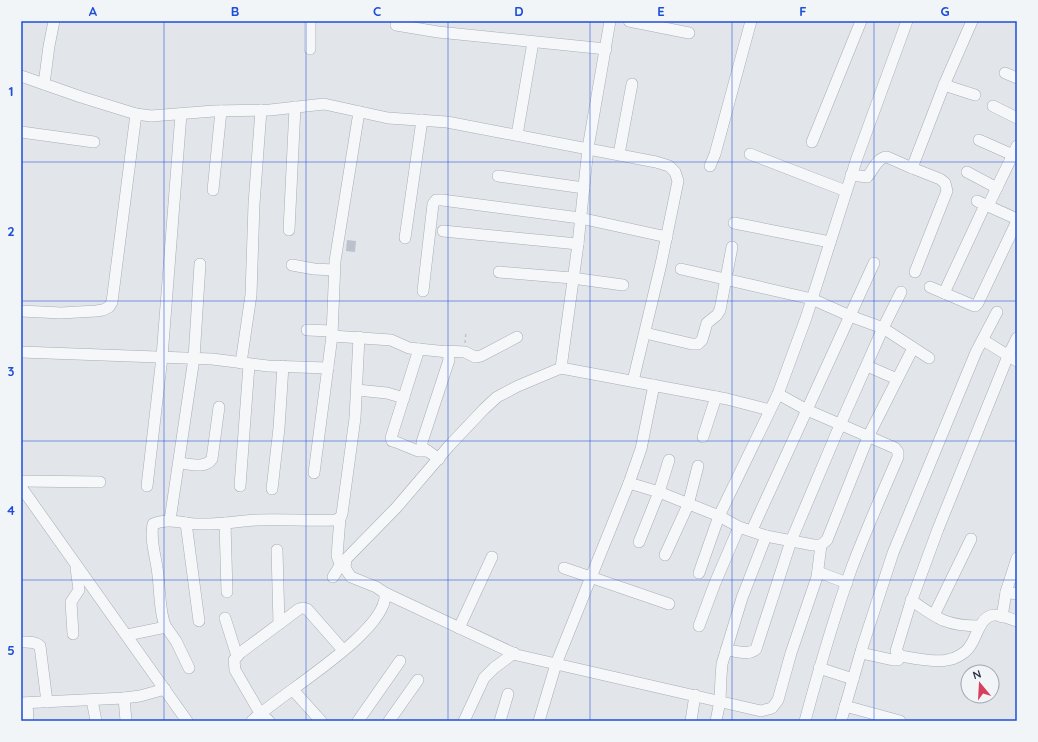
<svg xmlns="http://www.w3.org/2000/svg" width="1038" height="742" viewBox="0 0 1038 742" font-family="Quicksand,sans-serif">
<style>
.building{fill:#bbc2cb}
.lines{fill:none;stroke-linecap:round;stroke-linejoin:round}
.minor-casing{stroke:#a6adb6;stroke-width:12}
.path{stroke:#c0c4ca;stroke-width:1.5;stroke-dasharray:3 3;stroke-linecap:butt}
.minor{stroke:#f5f7f9;stroke-width:11}
.grid{fill:none;stroke:#1d4ed8;stroke-width:1;stroke-opacity:0.55}
.neatline{fill:none;stroke:#1d4ed8;stroke-width:1.5}
.grid-label{font-size:13px;text-anchor:middle;font-weight:bold;fill:#1d4ed8}
</style>
<rect width="100%" height="100%" fill="#e2e6eb"/>
<path class="building" d="M 347,240 L 356,241 L 355,252 L 346,251 Z"/>
<g class="lines">
<g class="minor-casing">
<g id="minor">
<path d="M 629,21 L 689,33"/>
<path d="M 396,25 L 438,32 L 606,49"/>
<path d="M 310,49 L 310,21"/>
<path d="M 1005,73 L 1017,78"/>
<path d="M 21,76 L 81,97 L 136,114 L 151,116 L 214,111 L 270,110 L 324,104 L 388,118 L 447,122 L 656,162 L 669,166 L 675,172 L 678,181 L 661,264 L 633,381"/>
<path d="M 44,84 L 49,46 L 54,21"/>
<path d="M 944,85 L 975,95"/>
<path d="M 993,106 L 1017,118"/>
<path d="M 21,132 L 94,142"/>
<path d="M 517,135 L 533,42"/>
<path d="M 979,140 L 1013,155"/>
<path d="M 812,142 L 861,21"/>
<path d="M 619,154 L 632,84"/>
<path d="M 750,154 L 846,191"/>
<path d="M 710,166 L 715,154 L 751,21"/>
<path d="M 912,168 L 944,85 L 972,21"/>
<path d="M 967,172 L 997,188"/>
<path d="M 851,175 L 867,177 C 873,171 877,157 887,157 L 912,168 L 940,179 L 945,183 L 947,191 L 915,272"/>
<path d="M 498,176 L 584,188"/>
<path d="M 213,190 L 221,111"/>
<path d="M 977,201 L 1017,219"/>
<path d="M 988,206 L 1017,146"/>
<path d="M 734,223 L 830,242"/>
<path d="M 289,230 L 295,107"/>
<path d="M 443,231 L 578,244"/>
<path d="M 405,238 L 422,120"/>
<path d="M 292,265 L 314,269 L 334,270"/>
<path d="M 681,269 L 812,299 L 850,316 L 883,328 L 929,358"/>
<path d="M 499,272 L 572,278 L 623,285"/>
<path d="M 930,287 L 972,305 L 975,306 L 978,303 L 1017,221"/>
<path d="M 423,291 L 433,204 L 436,200 L 442,200 L 580,218 L 667,237"/>
<path d="M 944,293 L 985,205"/>
<path d="M 21,311 L 61,313 L 96,311 L 103,310 L 109,307 L 112,302 L 136,114"/>
<path d="M 307,330 L 332,331"/>
<path d="M 645,333 L 692,344 L 698,344 L 702,340 L 707,323 L 717,315 L 720,310 L 732,247"/>
<path d="M 332,336 L 391,340 L 409,348 L 448,352 L 449,360 L 422,442 L 422,447 L 439,459"/>
<path d="M 1017,338 L 1008,356 L 938,529 L 910,605 L 896,651 L 901,656 C 913,658 936,663 947,660 C 955,659 966,653 970,646 C 977,637 979,618 993,615 C 1001,614 1010,619 1017,621"/>
<path d="M 983,340 L 1017,361"/>
<path d="M 419,349 L 391,438 L 392,441 L 396,442 L 418,451 L 427,451"/>
<path d="M 445,351 L 465,352 L 475,357 L 481,356 L 517,337"/>
<path d="M 21,352 L 212,359 L 268,366 L 328,368"/>
<path d="M 241,363 L 251,295 L 254,204 L 261,110"/>
<path d="M 867,366 L 897,379"/>
<path d="M 561,368 L 578,244 L 588,148 L 610,21"/>
<path d="M 357,390 L 387,393 L 404,398"/>
<path d="M 778,394 L 807,410 L 895,448 L 898,452 L 898,457 C 882,494 866,530 852,567 C 834,617 819,669 805,721"/>
<path d="M 703,437 L 716,397"/>
<path d="M 179,463 C 190,464 205,469 212,459 L 219,407"/>
<path d="M 314,473 L 332,336 L 335,261 L 359,112"/>
<path d="M 21,481 L 100,482"/>
<path d="M 629,483 L 659,492 L 719,516 L 739,527 L 766,536 L 813,545 L 821,545 L 827,540 L 868,437 L 913,348"/>
<path d="M 147,486 L 162,357 L 181,114"/>
<path d="M 240,486 L 249,365"/>
<path d="M 21,487 L 187,721"/>
<path d="M 272,489 L 279,428 L 283,366"/>
<path d="M 340,518 L 337,556 L 339,561 L 345,568"/>
<path d="M 170,520 L 194,358 L 200,264"/>
<path d="M 186,523 L 199,621"/>
<path d="M 225,523 L 227,592"/>
<path d="M 752,530 L 874,263"/>
<path d="M 639,542 L 659,492 L 669,460"/>
<path d="M 277,550 L 279,624"/>
<path d="M 665,555 L 688,505 L 698,466"/>
<path d="M 564,568 L 669,604"/>
<path d="M 818,572 L 847,583"/>
<path d="M 699,573 L 719,516 L 778,394 L 806,318 L 857,158 L 907,21"/>
<path d="M 333,577 L 341,564"/>
<path d="M 1006,592 L 1017,594"/>
<path d="M 385,593 L 517,655 L 761,711 L 772,708 L 778,700 L 791,653 L 817,577 L 821,545"/>
<path d="M 911,600 C 938,619 946,626 980,626"/>
<path d="M 934,615 L 971,539"/>
<path d="M 1002,617 L 1006,592 L 1017,558"/>
<path d="M 225,618 L 237,656"/>
<path d="M 699,626 L 715,583 L 739,527"/>
<path d="M 166,627 C 159,614 160,584 157,568 C 155,554 150,539 153,524 C 169,517 182,524 199,524 C 218,525 238,521 257,520 C 283,519 309,521 335,520 L 340,518 L 342,514 L 355,418 L 359,337"/>
<path d="M 459,628 L 492,557"/>
<path d="M 73,634 L 71,602 L 79,590 L 76,568"/>
<path d="M 127,635 L 166,627 L 176,641 L 189,668"/>
<path d="M 21,642 C 27,642 35,641 40,646 L 47,702"/>
<path d="M 726,650 C 736,651 749,656 756,649 L 791,541 L 840,425 L 883,328 L 901,292"/>
<path d="M 861,653 L 893,660 L 898,660 L 901,656"/>
<path d="M 819,668 L 853,679"/>
<path d="M 293,690 L 321,721"/>
<path d="M 124,698 L 126,721"/>
<path d="M 92,700 L 96,721"/>
<path d="M 21,703 L 124,698 L 140,696 L 165,689"/>
<path d="M 27,703 L 28,721"/>
<path d="M 845,706 L 900,721"/>
<path d="M 252,721 C 278,695 390,631 385,593 L 376,587 L 351,577 L 345,568 L 346,559 L 396,508 L 449,446 L 484,409 L 497,397 L 518,386 L 561,368 L 727,399 L 770,410"/>
<path d="M 269,721 L 260,713 L 235,670 L 234,660 L 240,653 L 299,609 L 303,608 L 307,609 L 343,650"/>
<path d="M 358,721 L 400,661"/>
<path d="M 389,721 L 418,680"/>
<path d="M 464,721 L 484,678 L 494,668 L 514,653"/>
<path d="M 500,721 L 508,694"/>
<path d="M 539,721 L 556,664 L 629,483 L 641,449 L 654,385"/>
<path d="M 691,721 L 695,695"/>
<path d="M 716,721 L 720,701 L 721,677 L 722,664 L 742,598 L 766,536"/>
<path d="M 841,721 L 862,648 L 893,553 L 976,352 L 997,312"/>
</g>
</g>
<path class="path" d="M 465,343 L 466,331"/>
<use href="#minor" class="minor"/>
</g>
<path class="grid" d="M 164,21 L 164,721M 306,21 L 306,721M 448,21 L 448,721M 590,21 L 590,721M 732,21 L 732,721M 874,21 L 874,721M 21,162 L 1017,162M 21,301 L 1017,301M 21,441 L 1017,441M 21,580 L 1017,580"/>
<rect width="1038" height="742" fill="none" stroke="#f2f5f8" stroke-width="44"/>
<g transform="translate(980 684) rotate(342)"><circle r="19" fill="#f2f5f8" stroke="#a1a8b0"/>
<path d="M0-3L7 15L0 10L-7 15Z" fill="#d73f5e"/>
<text y="-6" font-size="11" font-weight="bold" text-anchor="middle" fill="#283444">N</text>
</g>
<rect x="22" y="22" width="994" height="698" class="neatline"/>
<g class="grid-label">
<text x="93" y="16">A</text>
<text x="235" y="16">B</text>
<text x="377" y="16">C</text>
<text x="519" y="16">D</text>
<text x="661" y="16">E</text>
<text x="803" y="16">F</text>
<text x="945" y="16">G</text>
<text x="11" y="96">1</text>
<text x="11" y="236">2</text>
<text x="11" y="376">3</text>
<text x="11" y="515">4</text>
<text x="11" y="655">5</text>
</g>
</svg>
